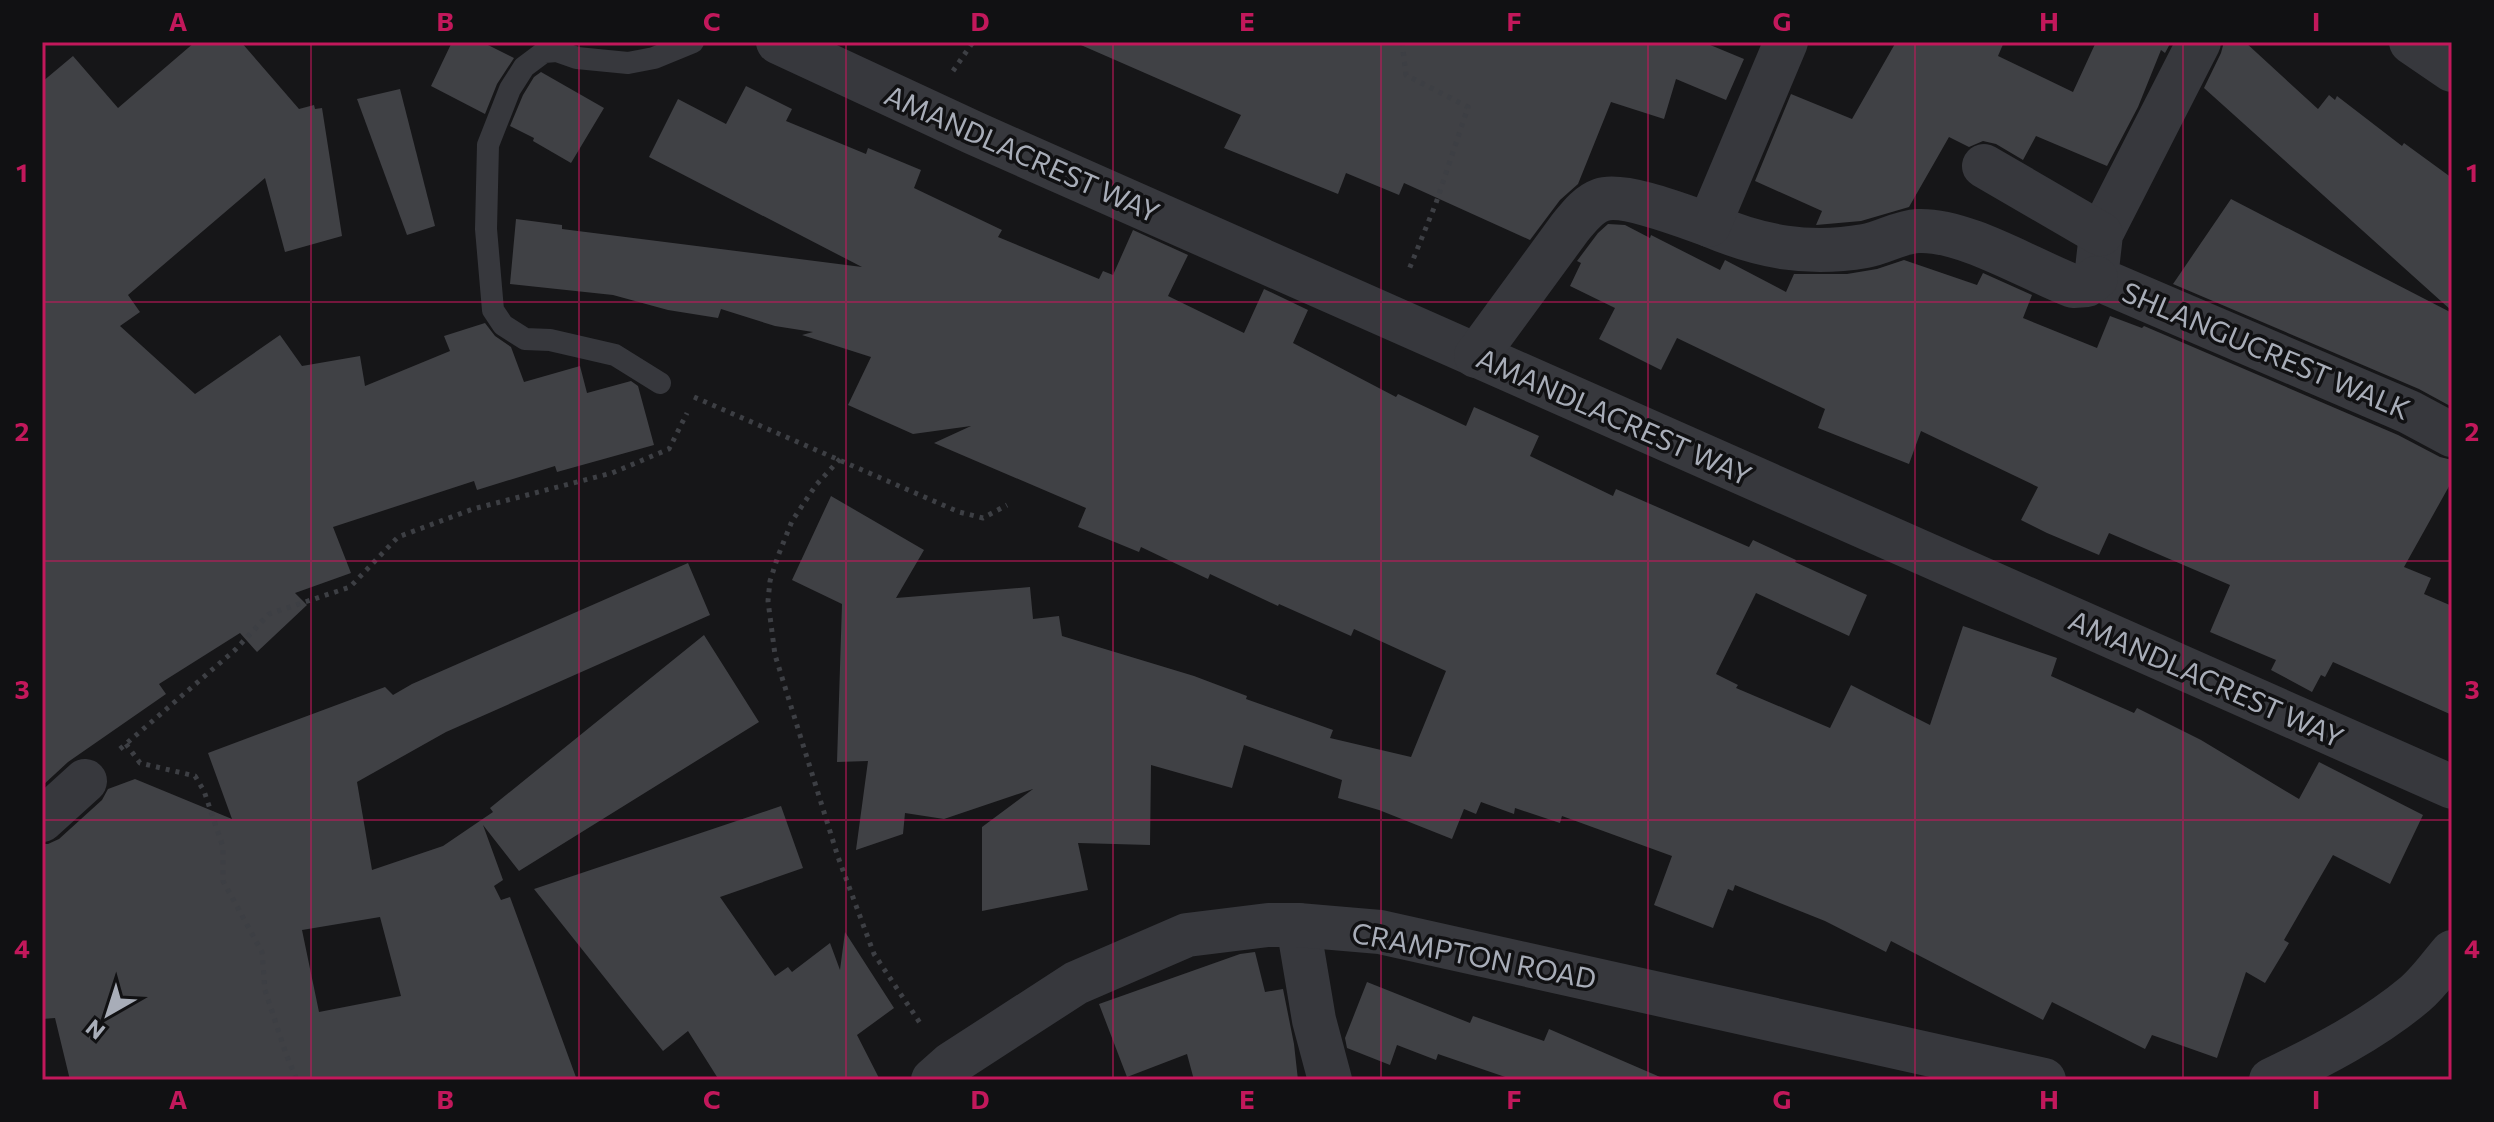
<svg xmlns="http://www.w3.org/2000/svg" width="2494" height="1122" viewBox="0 0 2494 1122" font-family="Commissioner,sans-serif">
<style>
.building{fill:#404145;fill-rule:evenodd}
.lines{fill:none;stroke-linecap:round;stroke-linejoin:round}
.path{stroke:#3d3f44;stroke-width:5;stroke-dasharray:4 6;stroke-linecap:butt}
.service{stroke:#37383d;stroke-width:22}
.minor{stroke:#37383d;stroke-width:44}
.grid{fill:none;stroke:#c2185b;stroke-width:2;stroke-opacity:0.55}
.labels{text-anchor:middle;stroke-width:7;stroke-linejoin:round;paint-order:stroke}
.street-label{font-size:28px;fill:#a8adb8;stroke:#111113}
.neatline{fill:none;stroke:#c2185b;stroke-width:3}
.grid-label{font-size:26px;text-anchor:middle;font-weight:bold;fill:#c2185b}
</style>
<rect width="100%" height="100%" fill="#161618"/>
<g class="building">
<path d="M 195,42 L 241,42 L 299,109 L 314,105 L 315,109 L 322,108 L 342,236 L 285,252 L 265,178 L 128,295 L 140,312 L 120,326 L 195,394 L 280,335 L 302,366 L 360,356 L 365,386 L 450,351 L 444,336 L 485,323 L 495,336 L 511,347 L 524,382 L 580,366 L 587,393 L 631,381 L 638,386 L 654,445 L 557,472 L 555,466 L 477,490 L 474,481 L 333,527 L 351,573 L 295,593 L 307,605 L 257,652 L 240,633 L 159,684 L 166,694 L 68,762 L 42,786 L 42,82 L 73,56 L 118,108 Z"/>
<path d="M 452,42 L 482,42 L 514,58 L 497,84 L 485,114 L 431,86 Z"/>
<path d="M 1074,42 L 1703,42 L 1744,59 L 1726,100 L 1676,79 L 1664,119 L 1611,102 L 1578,184 L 1560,200 L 1530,240 L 1404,183 L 1399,195 L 1346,173 L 1338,194 L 1224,148 L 1241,115 Z"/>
<path d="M 1896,42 L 2004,42 L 1998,56 L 2073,92 L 2096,42 L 2171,42 L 2165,53 L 2161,50 L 2138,107 L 2107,166 L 2036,136 L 2023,160 L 1996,144 L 1983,141 L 1969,147 L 1949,137 L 1909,207 L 1861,221 L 1816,225 L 1822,211 L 1755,181 L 1791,94 L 1852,119 Z"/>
<path d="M 2224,42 L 2245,42 L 2318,109 L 2329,95 L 2335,100 L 2337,96 L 2402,146 L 2404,143 L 2452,178 L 2452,311 L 2204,88 L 2221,53 Z"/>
<path d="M 541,72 L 604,108 L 571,163 L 533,141 L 534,138 L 510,126 L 523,95 L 534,77 Z"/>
<path d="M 746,86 L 792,109 L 786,121 L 866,154 L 868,148 L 921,170 L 914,188 L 1002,230 L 998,237 L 1099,279 L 1103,271 L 1113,275 L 1133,230 L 1188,255 L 1168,296 L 1244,333 L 1264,289 L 1308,310 L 1293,343 L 1396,397 L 1398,394 L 1466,426 L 1474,407 L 1539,436 L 1530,456 L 1613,496 L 1616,489 L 1749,547 L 1753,540 L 1796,560 L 1795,562 L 1867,595 L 1849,636 L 1756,593 L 1716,674 L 1738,685 L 1736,688 L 1830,728 L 1851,685 L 1930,725 L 1963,626 L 2057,658 L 2051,676 L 2134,713 L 2137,708 L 2201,740 L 2299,799 L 2319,762 L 2423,815 L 2390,884 L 2333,855 L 2284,940 L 2289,943 L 2265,983 L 2246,972 L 2217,1058 L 2152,1035 L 2145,1049 L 2052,1002 L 2043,1020 L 1891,941 L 1886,952 L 1825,921 L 1735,885 L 1733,891 L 1728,889 L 1713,928 L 1654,905 L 1672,856 L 1562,816 L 1560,823 L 1515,808 L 1514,814 L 1481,802 L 1476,814 L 1464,809 L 1452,839 L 1379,810 L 1338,798 L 1342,780 L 1244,745 L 1232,788 L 1151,765 L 1150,845 L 1078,843 L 1088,890 L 982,911 L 982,827 L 1033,789 L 944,819 L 905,813 L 903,834 L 856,850 L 868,761 L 837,762 L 842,604 L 792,580 L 831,496 L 924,550 L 896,598 L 1030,587 L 1033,619 L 1059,616 L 1062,636 L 1194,676 L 1247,696 L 1246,699 L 1333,730 L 1330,738 L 1411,757 L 1446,671 L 1354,629 L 1351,636 L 1279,604 L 1278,606 L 1210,574 L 1208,579 L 1141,547 L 1139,552 L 1078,527 L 1086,508 L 934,443 L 971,426 L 913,434 L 848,405 L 871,357 L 802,335 L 813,332 L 775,326 L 721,309 L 718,318 L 668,310 L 613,295 L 510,284 L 516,219 L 562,225 L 562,229 L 862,267 L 649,157 L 678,99 L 726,124 Z"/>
<path d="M 400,89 L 435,226 L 407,235 L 357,99 Z"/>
<path d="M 2231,199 L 2452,313 L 2452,407 L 2419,389 L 2173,284 Z"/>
<path d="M 1608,224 L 1625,225 L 1650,238 L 1651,235 L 1720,270 L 1725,260 L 1786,292 L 1794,274 L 1847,274 L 1877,269 L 1904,260 L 1977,285 L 1983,273 L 2032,295 L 2023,318 L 2097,348 L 2110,316 L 2142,328 L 2144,326 L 2398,435 L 2440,457 L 2452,460 L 2452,481 L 2404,567 L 2431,578 L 2424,594 L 2452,606 L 2452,715 L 2333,662 L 2325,677 L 2321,675 L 2312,692 L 2271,670 L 2276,660 L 2210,632 L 2230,585 L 2109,533 L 2099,555 L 2047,533 L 2021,520 L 2038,487 L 1921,431 L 1909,464 L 1818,428 L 1825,409 L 1677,338 L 1661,370 L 1599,339 L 1615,308 L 1570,286 L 1581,263 L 1577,261 L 1598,233 Z"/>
<path d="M 688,563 L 710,615 L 446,732 L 357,782 L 372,870 L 443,846 L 493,812 L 490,808 L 704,635 L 759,722 L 519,871 L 483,825 L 503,880 L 494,886 L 501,900 L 510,897 L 577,1080 L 70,1080 L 55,1018 L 42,1019 L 42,844 L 48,844 L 59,839 L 102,800 L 108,789 L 135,779 L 232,819 L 208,753 L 385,687 L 393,695 L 412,684 ZM 380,917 L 401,996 L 319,1012 L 302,930 Z"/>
<path d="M 781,806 L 803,868 L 720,897 L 775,976 L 788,967 L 792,972 L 830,943 L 840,970 L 845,932 L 894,1008 L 857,1035 L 880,1080 L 719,1080 L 688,1031 L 663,1051 L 534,889 Z"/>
<path d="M 1255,952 L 1265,992 L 1283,989 L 1294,1044 L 1298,1080 L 1194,1080 L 1187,1054 L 1127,1077 L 1099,1004 L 1240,954 Z"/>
<path d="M 1367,982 L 1470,1023 L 1473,1016 L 1544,1041 L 1549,1029 L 1667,1080 L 1514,1080 L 1438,1054 L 1436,1060 L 1397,1045 L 1390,1065 L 1347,1048 L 1345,1038 Z"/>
</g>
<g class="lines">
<g class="path">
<path d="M 1402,42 L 1406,75 L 1468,107 L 1436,203 L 1408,272"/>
<path d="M 953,71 L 973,42"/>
<path d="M 694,397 L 959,512 L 983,518 L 1007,505"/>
<path d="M 840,459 L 816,485 L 792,521 L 778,556 L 770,581 L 768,601 L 775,655 L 838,857 L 874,954 L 922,1026"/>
<path d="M 126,744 L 140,763 L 195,776 L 204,791 L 223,847 L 223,881 L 262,952 L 265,990 L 286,1054 L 297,1080"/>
<path d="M 120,749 L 235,650 L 269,614 L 350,587 L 398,537 L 473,509 L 612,473 L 669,449 L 687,413"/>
</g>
<path class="service" d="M 660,383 L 615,355 L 550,340 L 525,339 L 503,325 L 493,310 L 486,229 L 488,145 L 510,89 L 524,67 L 544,52 L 557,51 L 577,58 L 628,63 L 654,58 L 693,42"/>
<g class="minor">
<path d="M 778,42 L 974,133 L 2452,787"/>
<path d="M 2199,42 L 2101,234 L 2096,278 L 2409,412 L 2452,435"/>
<path d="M 2411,42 L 2452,70"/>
<path d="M 1984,166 L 2101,234"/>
<path d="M 1709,225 C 1761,247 1808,256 1865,246 C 1883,243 1899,232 1918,231 C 1964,229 2029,269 2073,286 L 2087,285 L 2096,278"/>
<path d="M 1476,356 L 1569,229 C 1578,218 1587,205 1601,200 C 1623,192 1686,217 1709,225 L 1786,42"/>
<path d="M 42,820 L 85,781"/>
<path d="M 1298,925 L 1314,1020 L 1330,1080"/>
<path d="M 933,1080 L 951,1064 L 1076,983 L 1187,935 L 1268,925 L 1298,925 L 1380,932 L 2044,1080"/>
<path d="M 2271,1080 C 2321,1056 2372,1030 2415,994 C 2429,982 2440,966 2452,952"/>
</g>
</g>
<path class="grid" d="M 311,42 L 311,1080M 579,42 L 579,1080M 846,42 L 846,1080M 1113,42 L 1113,1080M 1381,42 L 1381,1080M 1648,42 L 1648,1080M 1915,42 L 1915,1080M 2183,42 L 2183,1080M 42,302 L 2452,302M 42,561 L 2452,561M 42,820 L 2452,820"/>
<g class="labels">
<g class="street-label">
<text transform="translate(1022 154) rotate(24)" y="10">AMANDLACREST WAY</text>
<text transform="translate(2266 351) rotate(23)" y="10">SHLANGUCREST WALK</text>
<text transform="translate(1614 417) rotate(24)" y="10">AMANDLACREST WAY</text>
<text transform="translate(2206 679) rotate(24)" y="10">AMANDLACREST WAY</text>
<text transform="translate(1474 956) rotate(11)" y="10">CRAMPTON ROAD</text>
</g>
</g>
<rect width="2494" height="1122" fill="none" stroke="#111113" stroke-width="88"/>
<g transform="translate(108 1014) rotate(219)" stroke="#111113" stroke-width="6" paint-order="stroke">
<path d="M0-6L14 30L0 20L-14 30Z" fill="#a8adb8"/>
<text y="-12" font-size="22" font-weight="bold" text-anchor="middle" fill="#a8adb8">N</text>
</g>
<rect x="44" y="44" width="2406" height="1034" class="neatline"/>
<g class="grid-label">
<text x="178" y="31">A</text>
<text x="445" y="31">B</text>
<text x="712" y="31">C</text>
<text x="980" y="31">D</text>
<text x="1247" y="31">E</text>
<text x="1514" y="31">F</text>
<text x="1782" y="31">G</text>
<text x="2049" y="31">H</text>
<text x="2316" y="31">I</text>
<text x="22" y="182">1</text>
<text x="2472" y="182">1</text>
<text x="22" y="441">2</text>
<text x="2472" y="441">2</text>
<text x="22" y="699">3</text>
<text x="2472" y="699">3</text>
<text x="22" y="958">4</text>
<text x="2472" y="958">4</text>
<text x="178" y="1109">A</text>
<text x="445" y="1109">B</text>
<text x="712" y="1109">C</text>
<text x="980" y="1109">D</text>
<text x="1247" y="1109">E</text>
<text x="1514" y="1109">F</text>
<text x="1782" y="1109">G</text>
<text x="2049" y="1109">H</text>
<text x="2316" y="1109">I</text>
</g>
</svg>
